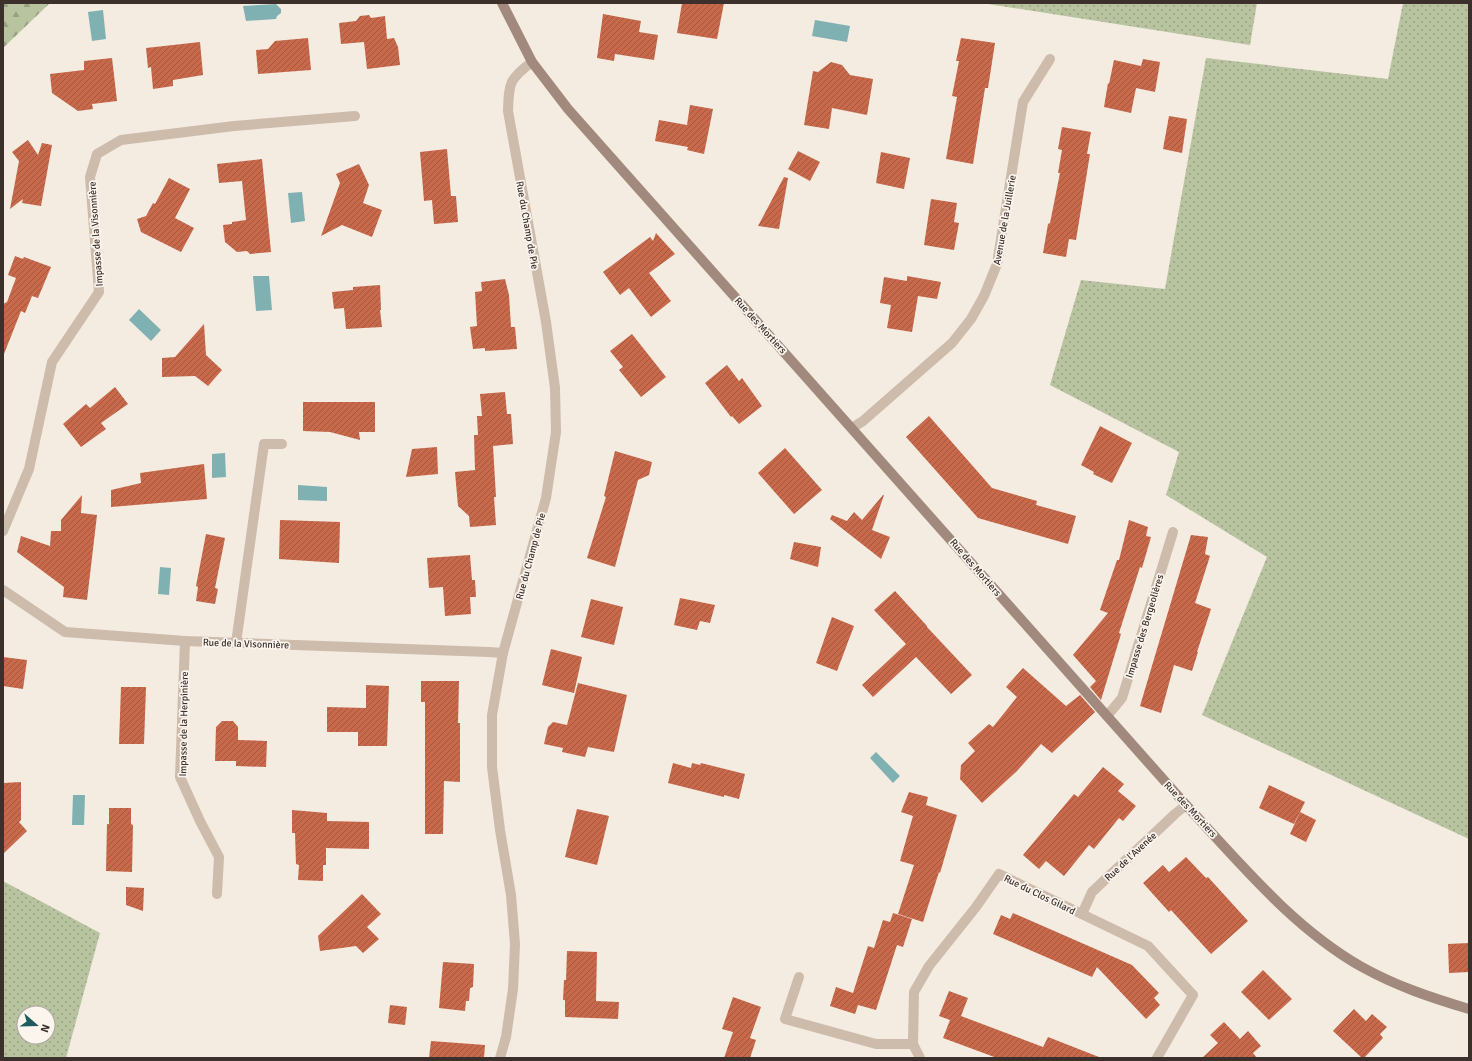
<svg xmlns="http://www.w3.org/2000/svg" width="1472" height="1061" viewBox="0 0 1472 1061" font-family="Signika,sans-serif">
<style>
.grass{fill:url(#grass-dots);fill-rule:evenodd}
.forest{fill:url(#forest-firs)}
.water{fill:#7fb0b2}
.building{fill:url(#building-hatch)}
.lines{fill:none;stroke-linecap:round;stroke-linejoin:round}
.street{stroke:#cdbbac;stroke-width:10}
.secondary{stroke:#a18a7d;stroke-width:10}
.labels{text-anchor:middle;stroke-width:3.5;stroke-linejoin:round;paint-order:stroke}
.street-label{font-size:10px;fill:#3b302b;stroke:#fbf5ee}
</style>
<defs>
<pattern id="grass-dots" width="8" height="8" patternUnits="userSpaceOnUse"><rect width="8" height="8" fill="#b8c4a0"/><path d="M2 2h.1M6 6h.1" fill="none" stroke="#97a083" stroke-width="1.8" stroke-linecap="round"/></pattern>
<pattern id="forest-firs" width="22" height="20" patternUnits="userSpaceOnUse"><rect width="22" height="20" fill="#b8c4a0"/><path d="M5 1l3.5 6h-7zM16 11l3.5 6h-7z" fill="#97a083"/></pattern>
<pattern id="building-hatch" width="6" height="6" patternUnits="userSpaceOnUse"><rect width="6" height="6" fill="#c8694b"/><path d="M-1 1l2-2M0 6l6-6M5 7l2-2" fill="none" stroke="#a4573f"/></pattern>
</defs>
<rect width="100%" height="100%" fill="#f4ebe1"/>
<g class="grass">
<path d="M 982,3 L 1257,3 L 1250,45 Z"/>
<path d="M 1403,3 L 1469,3 L 1469,839 L 1202,715 L 1267,557 L 1166,495 L 1179,452 L 1050,385 L 1081,280 L 1165,289 L 1206,58 L 1388,79 Z"/>
<path d="M 3,881 L 100,933 L 66,1058 L 3,1058 ZM 24,1013 L 48,1013 L 48,1037 L 24,1037 Z"/>
</g>
<path class="forest" d="M 3,3 L 50,3 L 3,48 Z"/>
<g class="water">
<path d="M 276,4 L 281,9 L 281,13 L 277,16 L 276,19 L 246,21 L 243,6 Z"/>
<path d="M 103,10 L 106,39 L 92,41 L 88,12 Z"/>
<path d="M 815,20 L 850,26 L 847,42 L 812,36 Z"/>
<path d="M 302,192 L 305,221 L 291,223 L 288,193 Z"/>
<path d="M 253,276 L 269,276 L 272,310 L 256,311 Z"/>
<path d="M 139,309 L 161,330 L 151,341 L 129,320 Z"/>
<path d="M 225,453 L 226,477 L 212,478 L 212,454 Z"/>
<path d="M 298,485 L 327,487 L 327,501 L 298,500 Z"/>
<path d="M 160,567 L 171,568 L 169,595 L 158,594 Z"/>
<path d="M 876,752 L 900,776 L 893,783 L 870,758 Z"/>
<path d="M 73,795 L 85,795 L 84,825 L 72,825 Z"/>
</g>
<g class="building">
<path d="M 682,3 L 724,3 L 717,39 L 677,33 Z"/>
<path d="M 603,14 L 641,21 L 639,32 L 658,35 L 654,60 L 615,54 L 614,61 L 597,58 Z"/>
<path d="M 369,15 L 371,18 L 385,16 L 387,39 L 394,38 L 398,47 L 400,65 L 367,69 L 364,42 L 341,44 L 339,23 L 356,21 L 360,16 Z"/>
<path d="M 308,38 L 311,70 L 258,74 L 256,50 L 268,49 L 275,41 Z"/>
<path d="M 961,38 L 995,43 L 988,88 L 985,88 L 973,164 L 946,159 L 957,97 L 952,96 L 959,61 L 956,61 Z"/>
<path d="M 200,42 L 203,75 L 173,80 L 173,86 L 153,89 L 151,67 L 148,68 L 146,48 Z"/>
<path d="M 112,58 L 117,101 L 92,104 L 93,109 L 78,111 L 52,93 L 50,74 L 84,70 L 84,61 Z"/>
<path d="M 1143,59 L 1160,62 L 1155,92 L 1136,88 L 1131,113 L 1104,107 L 1108,83 L 1109,84 L 1114,60 L 1141,66 Z"/>
<path d="M 831,62 L 842,65 L 850,75 L 873,79 L 867,115 L 832,108 L 829,129 L 804,125 L 813,71 L 818,72 Z"/>
<path d="M 690,105 L 713,109 L 704,154 L 687,150 L 688,147 L 655,141 L 659,120 L 687,125 Z"/>
<path d="M 1169,116 L 1187,119 L 1182,153 L 1163,149 Z"/>
<path d="M 1062,127 L 1091,132 L 1087,154 L 1090,154 L 1076,240 L 1069,239 L 1066,257 L 1043,253 L 1048,224 L 1050,223 L 1060,173 L 1058,173 L 1062,150 L 1058,149 Z"/>
<path d="M 28,140 L 38,155 L 42,143 L 52,145 L 41,206 L 22,203 L 23,199 L 10,209 L 19,161 L 12,152 Z"/>
<path d="M 447,149 L 451,196 L 456,196 L 458,222 L 434,224 L 432,200 L 424,201 L 420,152 Z"/>
<path d="M 798,151 L 820,162 L 810,181 L 788,169 Z"/>
<path d="M 881,152 L 910,158 L 904,189 L 876,183 Z"/>
<path d="M 262,159 L 271,252 L 250,254 L 247,251 L 237,252 L 225,242 L 223,225 L 232,224 L 232,222 L 246,220 L 242,181 L 219,183 L 217,164 Z"/>
<path d="M 359,164 L 369,185 L 363,203 L 382,210 L 372,237 L 342,225 L 321,236 L 340,183 L 336,174 Z"/>
<path d="M 784,177 L 788,178 L 779,229 L 758,226 Z"/>
<path d="M 169,178 L 190,189 L 175,218 L 194,228 L 181,252 L 141,232 L 137,219 L 146,216 L 153,203 L 155,204 Z"/>
<path d="M 931,199 L 957,203 L 954,222 L 959,223 L 954,250 L 924,245 Z"/>
<path d="M 656,233 L 675,254 L 649,273 L 671,301 L 651,317 L 629,288 L 620,295 L 603,272 L 650,237 L 653,241 Z"/>
<path d="M 15,256 L 23,259 L 24,257 L 51,267 L 38,298 L 32,296 L 25,313 L 21,311 L 4,354 L 3,353 L 3,304 L 7,302 L 16,278 L 8,275 Z"/>
<path d="M 907,276 L 941,282 L 937,299 L 918,296 L 912,332 L 887,328 L 891,305 L 880,303 L 884,277 L 907,281 Z"/>
<path d="M 505,279 L 509,295 L 511,327 L 515,327 L 517,349 L 485,351 L 485,348 L 473,349 L 470,327 L 477,326 L 475,292 L 482,291 L 481,282 Z"/>
<path d="M 380,285 L 381,310 L 380,310 L 382,327 L 346,329 L 344,308 L 334,309 L 332,292 L 353,290 L 353,287 Z"/>
<path d="M 204,324 L 206,355 L 222,370 L 208,386 L 195,376 L 162,377 L 162,358 L 175,357 Z"/>
<path d="M 632,334 L 666,377 L 641,397 L 619,370 L 623,367 L 610,351 Z"/>
<path d="M 727,365 L 739,381 L 742,378 L 762,406 L 739,424 L 732,416 L 731,417 L 705,383 Z"/>
<path d="M 115,387 L 128,404 L 101,423 L 106,429 L 81,447 L 63,424 L 86,404 L 90,408 Z"/>
<path d="M 505,392 L 507,414 L 511,414 L 513,444 L 493,446 L 496,497 L 494,497 L 496,525 L 470,527 L 469,516 L 458,506 L 455,472 L 475,470 L 474,435 L 478,435 L 477,416 L 482,416 L 480,394 Z"/>
<path d="M 303,402 L 375,402 L 375,432 L 359,432 L 360,440 L 330,432 L 303,431 Z"/>
<path d="M 929,416 L 992,488 L 1037,501 L 1036,505 L 1076,516 L 1068,544 L 978,518 L 906,437 Z"/>
<path d="M 1100,426 L 1132,443 L 1112,483 L 1093,474 L 1094,472 L 1081,465 Z"/>
<path d="M 437,447 L 438,474 L 406,477 L 412,449 Z"/>
<path d="M 785,448 L 822,490 L 794,514 L 758,473 Z"/>
<path d="M 615,451 L 652,462 L 649,475 L 638,480 L 615,567 L 587,558 L 606,497 L 604,496 Z"/>
<path d="M 204,464 L 207,499 L 111,507 L 111,490 L 141,483 L 140,473 Z"/>
<path d="M 82,495 L 81,513 L 97,515 L 87,600 L 63,597 L 64,587 L 17,552 L 21,536 L 50,546 L 51,531 L 61,531 L 61,520 Z"/>
<path d="M 883,495 L 884,495 L 872,530 L 890,537 L 881,559 L 830,519 L 832,515 L 847,521 L 854,512 L 862,520 Z"/>
<path d="M 280,520 L 340,522 L 339,563 L 279,559 Z"/>
<path d="M 1129,520 L 1148,527 L 1146,536 L 1151,537 L 1142,568 L 1140,567 L 1119,633 L 1121,634 L 1101,700 L 1090,687 L 1096,681 L 1073,655 L 1108,613 L 1100,610 L 1117,560 L 1119,560 Z"/>
<path d="M 206,534 L 225,538 L 215,588 L 218,589 L 215,604 L 196,601 L 198,587 L 196,586 Z"/>
<path d="M 1191,535 L 1208,537 L 1205,554 L 1210,556 L 1195,603 L 1211,609 L 1197,652 L 1198,652 L 1192,671 L 1174,665 L 1161,713 L 1140,706 Z"/>
<path d="M 794,542 L 821,547 L 818,567 L 790,559 Z"/>
<path d="M 470,555 L 472,580 L 475,580 L 476,597 L 470,597 L 471,614 L 445,616 L 443,587 L 429,588 L 427,558 Z"/>
<path d="M 895,591 L 927,626 L 927,627 L 972,675 L 951,694 L 916,657 L 873,697 L 862,685 L 906,644 L 874,610 Z"/>
<path d="M 680,598 L 715,605 L 710,623 L 700,621 L 697,630 L 674,625 Z"/>
<path d="M 591,599 L 623,607 L 614,645 L 581,637 Z"/>
<path d="M 832,617 L 854,626 L 837,671 L 816,663 Z"/>
<path d="M 551,649 L 582,657 L 574,693 L 542,685 Z"/>
<path d="M 3,657 L 27,660 L 23,689 L 3,686 Z"/>
<path d="M 1023,668 L 1066,706 L 1080,695 L 1095,712 L 1052,753 L 1041,744 L 1017,771 L 982,803 L 960,779 L 961,765 L 975,751 L 968,743 L 989,724 L 993,727 L 1017,697 L 1006,687 Z"/>
<path d="M 421,681 L 459,681 L 458,723 L 460,723 L 460,782 L 444,781 L 443,834 L 425,834 L 425,702 L 421,702 Z"/>
<path d="M 578,683 L 627,695 L 614,752 L 588,747 L 585,757 L 562,752 L 563,748 L 544,744 L 548,727 L 553,722 L 567,725 Z"/>
<path d="M 366,685 L 389,686 L 387,746 L 358,746 L 358,732 L 327,732 L 327,707 L 366,708 Z"/>
<path d="M 121,687 L 146,687 L 144,744 L 119,744 Z"/>
<path d="M 222,721 L 233,721 L 238,727 L 238,740 L 267,741 L 266,767 L 236,766 L 236,761 L 215,761 L 216,727 Z"/>
<path d="M 673,763 L 691,768 L 692,763 L 700,765 L 701,763 L 745,774 L 739,799 L 724,795 L 724,797 L 668,783 Z"/>
<path d="M 1103,767 L 1124,784 L 1118,791 L 1136,806 L 1123,821 L 1119,818 L 1094,849 L 1089,845 L 1064,876 L 1046,861 L 1039,869 L 1023,855 L 1074,794 L 1078,797 Z"/>
<path d="M 21,782 L 21,820 L 19,822 L 27,831 L 3,854 L 3,783 Z"/>
<path d="M 1269,785 L 1305,802 L 1294,824 L 1259,808 Z"/>
<path d="M 909,792 L 928,797 L 926,805 L 957,815 L 940,873 L 939,872 L 923,922 L 898,914 L 914,865 L 900,861 L 913,816 L 901,812 Z"/>
<path d="M 109,808 L 131,808 L 131,824 L 133,825 L 132,872 L 106,871 L 107,824 L 109,824 Z"/>
<path d="M 577,809 L 609,816 L 597,865 L 565,857 Z"/>
<path d="M 292,810 L 327,813 L 327,821 L 369,822 L 369,849 L 326,848 L 326,865 L 323,865 L 323,881 L 298,880 L 299,865 L 296,864 L 295,833 L 292,833 Z"/>
<path d="M 1300,812 L 1316,820 L 1306,842 L 1290,834 Z"/>
<path d="M 1186,857 L 1206,878 L 1208,877 L 1248,921 L 1211,954 L 1171,910 L 1169,912 L 1143,883 L 1163,865 L 1169,872 Z"/>
<path d="M 126,887 L 144,888 L 143,911 L 126,905 Z"/>
<path d="M 362,894 L 381,914 L 367,927 L 379,939 L 363,953 L 356,946 L 320,951 L 318,936 Z"/>
<path d="M 893,913 L 912,919 L 903,947 L 897,945 L 876,1010 L 858,1005 L 855,1014 L 830,1006 L 836,987 L 853,993 L 868,946 L 874,948 L 883,920 L 890,922 Z"/>
<path d="M 1013,913 L 1132,965 L 1159,993 L 1154,998 L 1160,1005 L 1146,1019 L 1097,967 L 1092,977 L 993,934 L 1001,915 L 1010,919 Z"/>
<path d="M 1469,943 L 1469,972 L 1449,973 L 1448,944 Z"/>
<path d="M 567,951 L 597,952 L 596,1001 L 619,1002 L 618,1019 L 565,1017 L 565,1000 L 563,1000 L 564,980 L 566,980 Z"/>
<path d="M 443,962 L 474,964 L 473,987 L 470,988 L 469,1001 L 466,1001 L 465,1011 L 439,1008 Z"/>
<path d="M 1263,970 L 1292,999 L 1269,1020 L 1241,992 Z"/>
<path d="M 949,991 L 968,998 L 961,1016 L 1043,1047 L 1048,1037 L 1099,1057 L 1099,1058 L 997,1058 L 943,1038 L 950,1020 L 939,1016 Z"/>
<path d="M 733,997 L 761,1007 L 750,1038 L 756,1040 L 750,1058 L 724,1058 L 733,1032 L 722,1029 Z"/>
<path d="M 390,1005 L 407,1007 L 405,1025 L 388,1023 Z"/>
<path d="M 1354,1009 L 1366,1021 L 1372,1014 L 1387,1027 L 1380,1034 L 1383,1038 L 1364,1058 L 1362,1058 L 1333,1031 Z"/>
<path d="M 1224,1022 L 1240,1039 L 1248,1031 L 1261,1046 L 1253,1053 L 1257,1058 L 1202,1058 L 1218,1043 L 1210,1035 Z"/>
<path d="M 431,1041 L 485,1045 L 484,1058 L 429,1058 Z"/>
</g>
<g class="lines">
<g class="street">
<path d="M 852,428 L 863,421 L 952,343 L 971,319 L 984,296 L 997,264 L 1023,102 L 1050,59"/>
<path d="M 3,531 L 29,469 L 52,362 L 99,292 L 90,177 L 97,154 L 121,140 L 234,126 L 355,116"/>
<path d="M 3,590 L 65,632 L 185,641 L 489,652 L 503,653"/>
<path d="M 185,641 L 180,777 L 200,821 L 219,857 L 217,894"/>
<path d="M 236,643 L 264,444 L 282,444"/>
<path d="M 1107,716 L 1122,698 L 1173,532"/>
<path d="M 1082,914 L 1092,892 L 1175,814 L 1186,805"/>
<path d="M 799,977 L 785,1019 L 876,1044 L 913,1044"/>
<path d="M 500,1058 L 506,1037 L 513,989 L 515,944 L 511,895 L 500,830 L 492,767 L 492,715 L 503,653 L 546,498 L 556,432 L 555,388 L 546,322 L 508,111 C 509,83 509,79 532,62"/>
<path d="M 920,1058 L 913,1044 L 914,992 L 929,966 L 976,907 L 999,874 L 1148,946 L 1193,995 L 1157,1058"/>
</g>
<path class="secondary" d="M 502,3 L 532,62 L 568,109 L 1186,805 C 1240,863 1293,928 1362,967 C 1396,986 1432,998 1469,1009"/>
</g>
<g class="labels">
<g class="street-label">
<text transform="translate(1004 220) rotate(-80)" y="4">Avenue de la Juillerie</text>
<text transform="translate(528 225) rotate(80)" y="4">Rue du Champ de Pie</text>
<text transform="translate(95 234) rotate(-94)" y="4">Impasse de la Visonnière</text>
<text transform="translate(761 325) rotate(48)" y="4">Rue des Mortiers</text>
<text transform="translate(530 556) rotate(-75)" y="4">Rue du Champ de Pie</text>
<text transform="translate(976 567) rotate(49)" y="4">Rue des Mortiers</text>
<text transform="translate(1144 626) rotate(-73)" y="4">Impasse des Bergeolières</text>
<text transform="translate(246 643) rotate(2)" y="4">Rue de la Visonnière</text>
<text transform="translate(183 724) rotate(-89)" y="4">Impasse de la Herpinière</text>
<text transform="translate(1191 809) rotate(47)" y="4">Rue des Mortiers</text>
<text transform="translate(1130 856) rotate(-43)" y="4">Rue de l'Avenée</text>
<text transform="translate(1040 894) rotate(26)" y="4">Rue du Clos Gilard</text>
</g>
</g>
<rect width="1472" height="1061" fill="none" stroke="#3b302b" stroke-width="8"/>
<g transform="translate(36 1025) rotate(110)"><circle r="19" fill="#fbf5ee" stroke="#aea6a0"/>
<path d="M0-3L7 15L0 10L-7 15Z" fill="#1f5a5e"/>
<text y="-6" font-size="11" font-weight="bold" text-anchor="middle" fill="#3b302b">N</text>
</g>
</svg>
